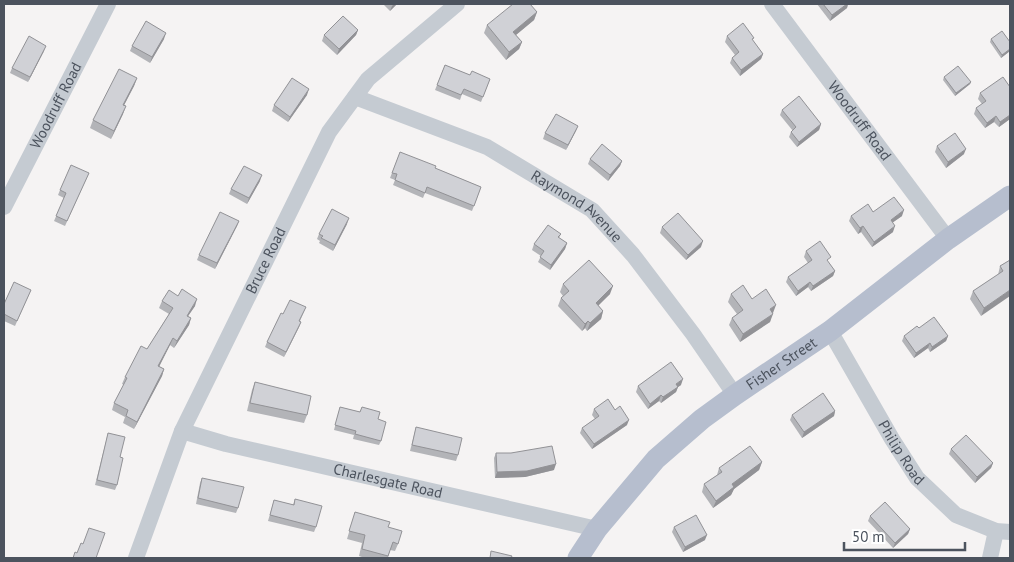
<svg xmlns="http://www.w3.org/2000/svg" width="1014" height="562" viewBox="0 0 1014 562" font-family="'PT Sans',sans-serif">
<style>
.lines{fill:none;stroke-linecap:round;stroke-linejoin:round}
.minor{stroke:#c5cbd2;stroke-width:16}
.major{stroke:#b6bece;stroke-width:21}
.wall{fill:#b3b4b8}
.shaded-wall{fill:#929296}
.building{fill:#d0d1d6;stroke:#929296}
.labels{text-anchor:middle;stroke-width:4.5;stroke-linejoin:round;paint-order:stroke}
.street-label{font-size:15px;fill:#4c535e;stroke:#fff}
</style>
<rect width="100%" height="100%" fill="#f5f3f3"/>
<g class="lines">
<g class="minor">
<path id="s1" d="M 772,4 L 948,239"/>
<path id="s2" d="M 355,97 L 487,147 L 592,210 L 633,255 L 693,334 L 735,395"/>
<path id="s3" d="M 4,207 L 108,4"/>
<path id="s4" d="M 830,331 L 892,439 L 917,478 L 956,515 L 996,531 L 1010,532"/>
<path id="s5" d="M 182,431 L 226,444 L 597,529"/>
<path id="s6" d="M 136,558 L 182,431 L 329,132 L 368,79 L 457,4"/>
<path d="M 990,558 L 996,531"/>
</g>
<path class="major" id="s7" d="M 578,558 L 597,529 L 656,459 L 702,419 L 735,395 L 830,331 L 948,239 L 1010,196"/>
</g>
<g class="wall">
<path d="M 383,4 L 397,4 L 390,11 Z"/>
<path d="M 817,4 L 848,4 L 847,8 L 830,21 Z"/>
<path d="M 537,12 L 534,20 L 516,35 L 522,42 L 519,49 L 506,60 L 484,33 L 487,25 Z"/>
<path d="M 358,30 L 356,35 L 337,55 L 322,41 L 324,35 Z"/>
<path d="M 727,36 L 753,41 L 763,54 L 761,59 L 740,76 L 730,63 L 732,58 L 735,55 L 725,42 Z"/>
<path d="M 164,39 L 150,63 L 130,51 L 132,46 Z"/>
<path d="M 991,39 L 1010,42 L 1010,51 L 1001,58 L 990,42 Z"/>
<path d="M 44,51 L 28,82 L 10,73 L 12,68 Z"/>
<path d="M 445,65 L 470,75 L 490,79 L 481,102 L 462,94 L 460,100 L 435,90 Z"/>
<path d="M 944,77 L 971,82 L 970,84 L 955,96 L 943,80 Z"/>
<path d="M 137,78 L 134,86 L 124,105 L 123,114 L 111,139 L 90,128 L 93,120 Z"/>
<path d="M 1010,87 L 1010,119 L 999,127 L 994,122 L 985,128 L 974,114 L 976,108 L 982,104 L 978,99 L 980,93 Z"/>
<path d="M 307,95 L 288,122 L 272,111 L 274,105 Z"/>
<path d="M 782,110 L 821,124 L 819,130 L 797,147 L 789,137 L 791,132 L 793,131 L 780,115 Z"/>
<path d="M 578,126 L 566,150 L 543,139 L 545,133 Z"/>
<path d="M 937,146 L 964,154 L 946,168 L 935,152 Z"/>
<path d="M 400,152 L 435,168 L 481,187 L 472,211 L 425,193 L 423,198 L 393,185 L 395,180 L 390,178 Z"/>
<path d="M 590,159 L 622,161 L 620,166 L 608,181 L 588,164 Z"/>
<path d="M 89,173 L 65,226 L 54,221 L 64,198 L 58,195 L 60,190 Z"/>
<path d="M 260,181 L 247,204 L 229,194 L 231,189 Z"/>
<path d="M 873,212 L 902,216 L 892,223 L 893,232 L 872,247 L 861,232 L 858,234 L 849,221 L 851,216 Z"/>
<path d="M 239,221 L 237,226 L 215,269 L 197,260 L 199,255 Z"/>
<path d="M 347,224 L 333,251 L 319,243 L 320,241 L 317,239 L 319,234 Z"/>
<path d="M 662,227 L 701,247 L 686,260 L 660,233 Z"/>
<path d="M 561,234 L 559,238 L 567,243 L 565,249 L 550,270 L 538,262 L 541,256 L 532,250 L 534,244 Z"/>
<path d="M 806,251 L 829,263 L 835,271 L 833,276 L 811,291 L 808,287 L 796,296 L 786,282 L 788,277 L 808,263 L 804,257 Z"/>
<path d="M 1010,260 L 981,316 L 970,299 L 973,291 L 998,275 L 1000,266 Z"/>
<path d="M 563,284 L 610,294 L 598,305 L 603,311 L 601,319 L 587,331 L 585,328 L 582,331 L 558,306 L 561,298 L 563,296 L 560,292 Z"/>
<path d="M 31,290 L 15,326 L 4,321 L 4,304 Z"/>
<path d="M 731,294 L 752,299 L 773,313 L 772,313 L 770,322 L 740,342 L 729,325 L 732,318 L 737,314 L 728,302 Z"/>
<path d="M 162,301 L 195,306 L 188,316 L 191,318 L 189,325 L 174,348 L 170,345 L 159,366 L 164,369 L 162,376 L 134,429 L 123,423 L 125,417 L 112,410 L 114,403 L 124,385 L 122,384 L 125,377 L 147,349 L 169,314 L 159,308 Z"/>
<path d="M 306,307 L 300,321 L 301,322 L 299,327 L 284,357 L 265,347 L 267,342 L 283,314 Z"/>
<path d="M 919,328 L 948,336 L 946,341 L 930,352 L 928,348 L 914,358 L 902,341 L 904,336 Z"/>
<path d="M 255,382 L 307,415 L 304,423 L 247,411 L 252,390 Z"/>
<path d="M 681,385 L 678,387 L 676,392 L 661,403 L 659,401 L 648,409 L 636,392 L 638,386 Z"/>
<path d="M 340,407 L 360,412 L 362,407 L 378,419 L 381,441 L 379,445 L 353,439 L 354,435 L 334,430 Z"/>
<path d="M 594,409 L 615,410 L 627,425 L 592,449 L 580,433 L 582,428 L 595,419 L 592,415 Z"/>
<path d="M 835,411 L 834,416 L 802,438 L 790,420 L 792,415 Z"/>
<path d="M 416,427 L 458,455 L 456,461 L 410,451 Z"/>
<path d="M 108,433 L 120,457 L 117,485 L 115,490 L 95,485 Z"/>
<path d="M 951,449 L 993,463 L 991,468 L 975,483 L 949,454 Z"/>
<path d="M 496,453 L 554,470 L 525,477 L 495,478 L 494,458 Z"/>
<path d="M 762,462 L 759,470 L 734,489 L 731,495 L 713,508 L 702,492 L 704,484 L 717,475 L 719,468 Z"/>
<path d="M 202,478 L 238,508 L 236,513 L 196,504 L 200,483 Z"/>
<path d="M 295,499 L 316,527 L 314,532 L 268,521 L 274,500 L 293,505 Z"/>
<path d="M 355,512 L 398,544 L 395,551 L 390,550 L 388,558 L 365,558 L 359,556 L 362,543 L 347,539 Z"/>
<path d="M 870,516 L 910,529 L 908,534 L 893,548 L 868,521 Z"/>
<path d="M 674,527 L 705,540 L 683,552 L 672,532 Z"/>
</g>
<g class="shaded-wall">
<path d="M 394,4 L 397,4 L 390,11 L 392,6 Z"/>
<path d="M 847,4 L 848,4 L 847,8 L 830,21 L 832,15 Z"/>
<path d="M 537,12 L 534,20 L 511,39 L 513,32 Z"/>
<path d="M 358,30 L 356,35 L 337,55 L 339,49 Z"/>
<path d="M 166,33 L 164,39 L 150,63 L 152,57 Z"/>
<path d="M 522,42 L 519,49 L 506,60 L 509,52 Z"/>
<path d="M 46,46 L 44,51 L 28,82 L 30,77 Z"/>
<path d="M 1010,49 L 1010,51 L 1001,58 L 1002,55 Z"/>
<path d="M 763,54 L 761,59 L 740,76 L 741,70 Z"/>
<path d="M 137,78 L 134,86 L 120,113 L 123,105 Z"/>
<path d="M 971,82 L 970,84 L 955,96 L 956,93 Z"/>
<path d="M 309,89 L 307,95 L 288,122 L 290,117 Z"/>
<path d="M 126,106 L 123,114 L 111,139 L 114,131 Z"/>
<path d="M 1010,115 L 1010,119 L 999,127 L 1000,122 Z"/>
<path d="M 996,116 L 994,122 L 985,128 L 987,123 Z"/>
<path d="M 821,124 L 819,130 L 797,147 L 799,142 Z"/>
<path d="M 578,126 L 576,131 L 566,150 L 568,145 Z"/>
<path d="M 966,149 L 964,154 L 946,168 L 948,162 Z"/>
<path d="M 622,161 L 620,166 L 608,181 L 610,175 Z"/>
<path d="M 262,175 L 260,181 L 247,204 L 249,198 Z"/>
<path d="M 904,210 L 902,216 L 889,225 L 891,220 Z"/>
<path d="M 349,218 L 347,224 L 333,251 L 335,245 Z"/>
<path d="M 239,221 L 237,226 L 215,269 L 217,263 Z"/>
<path d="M 863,226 L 861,232 L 858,234 L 860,228 Z"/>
<path d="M 895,226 L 893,232 L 872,247 L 874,242 Z"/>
<path d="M 703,241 L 701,247 L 686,260 L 688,255 Z"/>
<path d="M 567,243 L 565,249 L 550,270 L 551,265 Z"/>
<path d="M 835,271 L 833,276 L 811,291 L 813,286 Z"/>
<path d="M 810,282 L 808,287 L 796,296 L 798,291 Z"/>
<path d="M 613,286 L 610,294 L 593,311 L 596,303 Z"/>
<path d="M 1010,290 L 1010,296 L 981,316 L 984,308 Z"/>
<path d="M 197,299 L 195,306 L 184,322 L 187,316 Z"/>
<path d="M 776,305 L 773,313 L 767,317 L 770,309 Z"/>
<path d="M 603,311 L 601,319 L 587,331 L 590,323 Z"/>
<path d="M 773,314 L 770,322 L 740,342 L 743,334 Z"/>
<path d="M 191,318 L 189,325 L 174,348 L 177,341 Z"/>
<path d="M 588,321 L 585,328 L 582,331 L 585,324 Z"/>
<path d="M 301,322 L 299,327 L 284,357 L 286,352 Z"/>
<path d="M 948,336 L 946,341 L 930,352 L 932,347 Z"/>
<path d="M 173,338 L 170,345 L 156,373 L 158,366 Z"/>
<path d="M 930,343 L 928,348 L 914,358 L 916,353 Z"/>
<path d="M 164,369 L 162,376 L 134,429 L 137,422 Z"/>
<path d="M 683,379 L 681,385 L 678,387 L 676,392 L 661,403 L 663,397 L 676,384 Z"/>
<path d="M 661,395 L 659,401 L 648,409 L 650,404 Z"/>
<path d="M 835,411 L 834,416 L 802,438 L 804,432 Z"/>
<path d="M 629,420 L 627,425 L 592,449 L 594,444 Z"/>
<path d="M 762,462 L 759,470 L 734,489 L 731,495 L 713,508 L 716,501 L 732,484 Z"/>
<path d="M 993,463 L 991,468 L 975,483 L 977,477 Z"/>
<path d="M 556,464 L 554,470 L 525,477 L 495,478 L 497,472 Z"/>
<path d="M 910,529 L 908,534 L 893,548 L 895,543 Z"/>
<path d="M 707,535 L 705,540 L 683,552 L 685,547 Z"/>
</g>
<g class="building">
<path d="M 513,4 L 530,4 L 537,12 L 513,32 L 522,42 L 509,52 L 487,25 Z"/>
<path d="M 823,4 L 847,4 L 832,15 Z"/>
<path d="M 343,16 L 358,30 L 339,49 L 324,35 Z"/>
<path d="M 146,21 L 166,33 L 152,57 L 132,46 Z"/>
<path d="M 743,23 L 754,38 L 752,39 L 763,54 L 741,70 L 732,58 L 739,52 L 727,36 Z"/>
<path d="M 1002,31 L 1010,42 L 1010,49 L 1002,55 L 991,39 Z"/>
<path d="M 29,36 L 46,46 L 30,77 L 12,68 Z"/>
<path d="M 445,65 L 470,75 L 472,71 L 490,79 L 483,97 L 464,89 L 461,95 L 437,85 Z"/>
<path d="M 958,66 L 971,82 L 956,93 L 944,77 Z"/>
<path d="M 119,69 L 137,78 L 123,105 L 126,106 L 114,131 L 93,120 Z"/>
<path d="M 1003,77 L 1010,87 L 1010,115 L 1000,122 L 996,116 L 987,123 L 976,108 L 986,101 L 980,93 Z"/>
<path d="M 292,78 L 309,89 L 290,117 L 274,105 Z"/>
<path d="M 799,96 L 821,124 L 799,142 L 791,132 L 796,127 L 782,110 Z"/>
<path d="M 556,114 L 578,126 L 568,145 L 545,133 Z"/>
<path d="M 955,133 L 966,149 L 948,162 L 937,146 Z"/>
<path d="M 602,144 L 622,161 L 610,175 L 590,159 Z"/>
<path d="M 400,152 L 436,166 L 435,168 L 481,187 L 474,206 L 427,187 L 425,193 L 395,180 L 397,174 L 392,173 Z"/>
<path d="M 71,165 L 89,173 L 67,221 L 56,216 L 66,193 L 60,190 Z"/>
<path d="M 244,166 L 262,175 L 249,198 L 231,189 Z"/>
<path d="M 894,197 L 904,210 L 891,220 L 895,226 L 874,242 L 863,226 L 860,228 L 851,216 L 868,204 L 873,212 Z"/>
<path d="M 332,209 L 349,218 L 335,245 L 321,238 L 323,236 L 319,234 Z"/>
<path d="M 220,212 L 239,221 L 217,263 L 199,255 Z"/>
<path d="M 678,213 L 703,241 L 688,255 L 662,227 Z"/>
<path d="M 548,225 L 561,234 L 558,237 L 567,243 L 551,265 L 540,257 L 544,251 L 534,244 Z"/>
<path d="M 820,241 L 831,257 L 827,260 L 835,271 L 813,286 L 810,282 L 798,291 L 788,277 L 812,260 L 806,251 Z"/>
<path d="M 589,260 L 613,286 L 596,303 L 603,311 L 590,323 L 588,321 L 585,324 L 561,298 L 569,291 L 563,284 Z"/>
<path d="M 1010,260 L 1010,290 L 984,308 L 973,291 L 1003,271 L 1000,266 Z"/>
<path d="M 14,282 L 31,290 L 17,321 L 4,314 L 4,304 Z"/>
<path d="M 743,285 L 752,299 L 766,289 L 776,305 L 770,309 L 773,314 L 743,334 L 732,318 L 743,310 L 731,294 Z"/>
<path d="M 182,289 L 197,299 L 187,316 L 191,318 L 177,341 L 173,338 L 158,366 L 164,369 L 137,422 L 126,416 L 128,410 L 114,403 L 127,378 L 125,377 L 141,346 L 147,349 L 173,308 L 162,301 L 169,290 L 178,296 Z"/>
<path d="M 290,300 L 306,307 L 299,321 L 301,322 L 286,352 L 267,342 L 281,313 L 283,314 Z"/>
<path d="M 934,317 L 948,336 L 932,347 L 930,343 L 916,353 L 904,336 L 917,326 L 919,328 Z"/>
<path d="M 671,362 L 683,379 L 676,384 L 678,387 L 663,397 L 661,395 L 650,404 L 638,386 Z"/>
<path d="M 255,382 L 311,396 L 307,415 L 250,403 Z"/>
<path d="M 823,393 L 835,411 L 804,432 L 792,415 Z"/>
<path d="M 608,399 L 615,410 L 620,406 L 629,420 L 594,444 L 582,428 L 599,416 L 594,409 Z"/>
<path d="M 340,407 L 360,412 L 362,407 L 380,412 L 378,419 L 386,422 L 381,441 L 355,434 L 356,431 L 335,425 Z"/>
<path d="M 416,427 L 462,438 L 458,455 L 412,445 Z"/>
<path d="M 108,433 L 125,437 L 120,457 L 123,458 L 117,485 L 97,480 Z"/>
<path d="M 966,435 L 993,463 L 977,477 L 951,449 Z"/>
<path d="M 552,446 L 556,464 L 527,471 L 497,472 L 496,453 L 511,453 Z"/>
<path d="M 750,446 L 762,462 L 732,484 L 734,487 L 716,501 L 704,484 L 722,472 L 719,468 Z"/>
<path d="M 202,478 L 244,487 L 238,508 L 198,498 Z"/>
<path d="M 295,499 L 322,506 L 316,527 L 270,515 L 274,500 L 294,505 Z"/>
<path d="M 885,502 L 910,529 L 895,543 L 870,516 Z"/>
<path d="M 355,512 L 390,522 L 388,527 L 402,531 L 398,544 L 393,542 L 388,556 L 362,549 L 365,535 L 349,531 Z"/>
<path d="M 696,515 L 707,535 L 685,547 L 674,527 Z"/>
<path d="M 89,528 L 105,533 L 96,558 L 73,558 L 75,552 L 77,553 L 81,543 L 83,544 Z"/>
<path d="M 491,551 L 512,556 L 511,558 L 490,558 Z"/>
</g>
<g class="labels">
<g class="street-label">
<text dy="5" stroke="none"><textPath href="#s3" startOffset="114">Woodruff Road</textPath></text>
<text dy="5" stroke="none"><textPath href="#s1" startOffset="146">Woodruff Road</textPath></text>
<text dy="5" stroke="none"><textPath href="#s2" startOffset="249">Raymond Avenue</textPath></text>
<text dy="5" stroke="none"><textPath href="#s6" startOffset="325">Bruce Road</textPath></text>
<text dy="5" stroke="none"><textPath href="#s7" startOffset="284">Fisher Street</textPath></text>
<text dy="5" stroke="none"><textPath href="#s4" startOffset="141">Philip Road</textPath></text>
<text dy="5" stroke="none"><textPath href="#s5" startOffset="212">Charlesgate Road</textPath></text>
</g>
</g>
<rect width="1014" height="562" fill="none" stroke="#4c535e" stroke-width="10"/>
<path d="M844 542v8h121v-8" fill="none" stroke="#4c535e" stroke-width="2.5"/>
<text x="852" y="542" font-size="15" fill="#4c535e" stroke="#ffffff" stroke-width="4" paint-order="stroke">50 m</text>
</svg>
